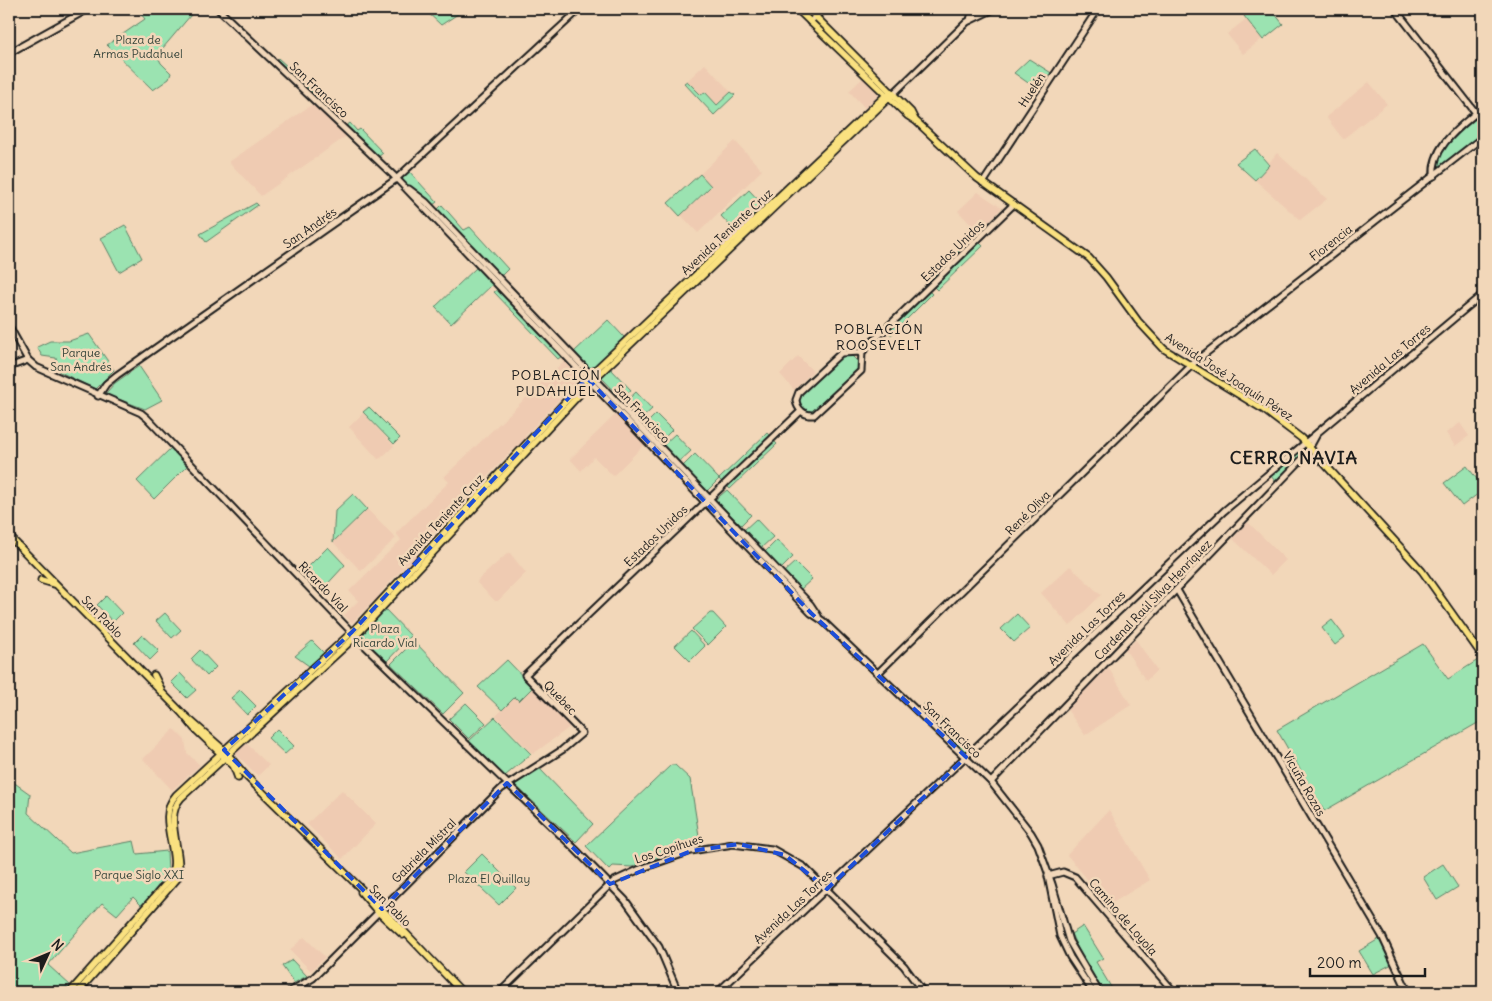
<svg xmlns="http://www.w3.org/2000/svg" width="1492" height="1001" viewBox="0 0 1492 1001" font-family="Delius,sans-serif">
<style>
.built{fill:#efcbb2}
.green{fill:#9be3b1;stroke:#5c8066}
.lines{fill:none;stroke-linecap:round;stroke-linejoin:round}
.secondary-casing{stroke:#1c1c1c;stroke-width:9}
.primary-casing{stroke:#1c1c1c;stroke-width:9}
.secondary{stroke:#f2d7b9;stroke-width:5}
.primary{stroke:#fae180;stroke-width:5.5}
.marked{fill:none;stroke:#1d4ed8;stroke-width:4;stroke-dasharray:10 6;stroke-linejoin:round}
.labels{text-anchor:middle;stroke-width:5;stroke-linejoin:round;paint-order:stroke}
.park-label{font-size:12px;fill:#35443a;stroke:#f2d7b9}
.street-label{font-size:12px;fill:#1c1c1c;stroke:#f2d7b9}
.neighbourhood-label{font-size:14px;letter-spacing:1px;fill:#1c1c1c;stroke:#f2d7b9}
.district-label{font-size:18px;font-weight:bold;letter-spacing:1px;fill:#1c1c1c;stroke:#f2d7b9}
</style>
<rect width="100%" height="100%" fill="#f2d7b9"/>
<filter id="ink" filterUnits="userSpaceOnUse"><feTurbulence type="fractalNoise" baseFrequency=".02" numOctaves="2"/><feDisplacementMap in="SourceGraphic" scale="10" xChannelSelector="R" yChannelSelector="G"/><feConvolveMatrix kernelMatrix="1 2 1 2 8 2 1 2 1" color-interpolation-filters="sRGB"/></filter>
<g filter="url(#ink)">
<g class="built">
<path d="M 1246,19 L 1262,39 L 1243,54 L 1227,34 Z"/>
<path d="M 705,64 L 731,92 L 717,105 L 705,92 L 701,96 L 687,81 Z"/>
<path d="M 864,77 L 880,94 L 865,108 L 849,91 Z"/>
<path d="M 1369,82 L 1387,104 L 1343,139 L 1326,117 Z"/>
<path d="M 314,103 L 348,135 L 261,196 L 229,162 Z"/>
<path d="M 735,141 L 762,170 L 698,233 L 681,215 L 711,187 L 700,174 Z"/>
<path d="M 1277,153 L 1327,199 L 1300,220 L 1255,180 Z"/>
<path d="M 978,192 L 1002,208 L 978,232 L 958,211 Z"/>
<path d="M 798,356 L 813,371 L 794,390 L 780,374 Z"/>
<path d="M 565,360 L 583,380 L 579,384 L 576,382 L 525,436 L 527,439 L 517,450 L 514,448 L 469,496 L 471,498 L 462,508 L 459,506 L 415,552 L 419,556 L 410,564 L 408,563 L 380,593 L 382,595 L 375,603 L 373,601 L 352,623 L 344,615 L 358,601 L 349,591 L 401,540 L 396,533 L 449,482 L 444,477 Z"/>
<path d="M 363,413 L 394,446 L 381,458 L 378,459 L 349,427 Z"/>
<path d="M 617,413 L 646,443 L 613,476 L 594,457 L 581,471 L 570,459 Z"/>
<path d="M 1460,423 L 1469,436 L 1455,446 L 1446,433 Z"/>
<path d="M 367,509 L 396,538 L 361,571 L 333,542 Z"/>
<path d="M 1246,523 L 1249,523 L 1286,560 L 1271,575 L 1233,539 Z"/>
<path d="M 509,552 L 526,573 L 498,601 L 495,601 L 477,583 L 478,580 Z"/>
<path d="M 1070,566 L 1101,595 L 1070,626 L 1041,593 Z"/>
<path d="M 1136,640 L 1157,670 L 1146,681 L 1125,649 Z"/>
<path d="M 1108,667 L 1131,705 L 1085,735 L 1066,708 Z"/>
<path d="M 533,687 L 570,727 L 533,754 L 496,716 L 515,697 L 519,700 Z"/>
<path d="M 174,729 L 185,740 L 187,753 L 200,765 L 172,790 L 143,759 Z"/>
<path d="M 246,743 L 269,765 L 258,776 L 235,753 Z"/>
<path d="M 342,790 L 376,824 L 342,859 L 307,824 Z"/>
<path d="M 1109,810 L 1150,880 L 1109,905 L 1067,855 Z"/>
<path d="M 821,887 L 828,894 L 724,992 L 710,992 Z"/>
<path d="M 304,937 L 325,957 L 311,971 L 290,950 Z"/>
</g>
<g class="green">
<path d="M 137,9 L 196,9 L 157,55 L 161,63 L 171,73 L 169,79 L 153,90 L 107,45 L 145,19 Z"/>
<path d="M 424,9 L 460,9 L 461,12 L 441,25 Z"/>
<path d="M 1253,9 L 1271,9 L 1283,24 L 1263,40 L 1244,16 Z"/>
<path d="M 278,58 L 331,106 L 327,109 L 276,61 Z"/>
<path d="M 1029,59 L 1053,74 L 1041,92 L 1014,73 Z"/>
<path d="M 687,81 L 701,95 L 705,92 L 717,105 L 731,92 L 735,95 L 714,115 L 684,83 Z"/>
<path d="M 1475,118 L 1483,128 L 1483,134 L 1444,166 L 1438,167 C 1435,147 1461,130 1475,118 Z"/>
<path d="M 350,123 L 357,131 L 360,129 L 383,153 L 378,157 L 346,126 Z"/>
<path d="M 1255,149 L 1269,165 L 1255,180 L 1236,163 Z"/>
<path d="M 409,171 L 437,202 L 433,205 L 402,181 L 402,177 Z"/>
<path d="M 700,174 L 711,186 L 680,216 L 668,203 Z"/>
<path d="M 749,190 L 764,206 L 736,232 L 721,216 Z"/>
<path d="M 256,203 L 258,205 L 206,242 L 200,234 Z"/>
<path d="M 442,205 L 464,230 L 470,227 L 508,269 L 500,277 L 437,210 Z"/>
<path d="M 125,225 L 142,258 L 119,272 L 101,238 Z"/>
<path d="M 973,236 L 976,239 L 931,283 L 927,279 Z"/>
<path d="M 979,242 L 983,246 L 937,290 L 933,286 Z"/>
<path d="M 477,267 L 493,284 L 451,324 L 435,307 Z"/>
<path d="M 498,289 L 562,356 L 558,359 L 494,292 Z"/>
<path d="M 928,290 L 932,294 L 891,335 L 887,331 Z"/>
<path d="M 608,320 L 624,337 L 591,370 L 574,352 Z"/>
<path d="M 89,334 L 114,370 L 95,389 L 58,371 L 56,358 L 42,356 L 37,347 L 50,341 L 69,341 Z"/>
<path d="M 842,354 L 850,354 L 860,364 L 859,370 L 816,412 L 807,412 L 801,407 L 797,399 L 799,395 Z"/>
<path d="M 139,366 L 162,400 L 145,409 L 105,394 L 115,383 Z"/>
<path d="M 610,368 L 631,390 L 621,398 L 601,377 Z"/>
<path d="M 636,392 L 652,409 L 639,421 L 623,404 Z"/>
<path d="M 369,407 L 400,438 L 394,444 L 363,412 Z"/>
<path d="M 656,414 L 672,430 L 659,443 L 644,426 Z"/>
<path d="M 767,433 L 771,437 L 723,483 L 719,479 Z"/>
<path d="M 675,434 L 691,451 L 679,462 L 663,445 Z"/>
<path d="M 773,440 L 777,444 L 730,489 L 726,485 Z"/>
<path d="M 172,447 L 188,465 L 154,499 L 137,481 Z"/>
<path d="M 1300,448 L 1305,450 L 1303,454 L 1276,482 L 1269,474 Z"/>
<path d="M 695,454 L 719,479 L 707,491 L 683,466 Z"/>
<path d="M 1467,466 L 1483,487 L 1483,490 L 1462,506 L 1444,483 Z"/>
<path d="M 727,490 L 751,515 L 741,525 L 715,500 Z"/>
<path d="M 353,494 L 367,509 L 333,542 L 335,511 Z"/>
<path d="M 756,519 L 773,537 L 761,548 L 744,530 Z"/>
<path d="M 777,540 L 793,557 L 781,569 L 765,552 Z"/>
<path d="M 328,547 L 345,565 L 321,591 L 302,573 Z"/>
<path d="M 795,562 L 812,579 L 801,589 L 784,572 Z"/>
<path d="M 106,596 L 122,613 L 113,622 L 97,605 Z"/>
<path d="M 384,608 L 411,636 L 387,661 L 360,636 Z"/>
<path d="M 165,613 L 181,630 L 172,638 L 156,621 Z"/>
<path d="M 710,613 L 713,613 L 726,627 L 708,645 L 692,629 Z"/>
<path d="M 1017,614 L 1030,628 L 1014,642 L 1001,629 Z"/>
<path d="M 1332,620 L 1345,637 L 1335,645 L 1322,628 Z"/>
<path d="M 691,631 L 705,646 L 690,661 L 675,646 Z"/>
<path d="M 142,635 L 159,651 L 150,660 L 134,643 Z"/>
<path d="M 312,641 L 324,653 L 309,666 L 295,656 Z"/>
<path d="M 414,641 L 464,693 L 443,714 L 391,664 Z"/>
<path d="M 1423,644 L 1448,679 L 1478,660 L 1483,669 L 1483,720 L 1324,811 L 1277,730 Z"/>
<path d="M 200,650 L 216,667 L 207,676 L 191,659 Z"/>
<path d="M 507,660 L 533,687 L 519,701 L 515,697 L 502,710 L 478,687 Z"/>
<path d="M 180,673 L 196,690 L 187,698 L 171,682 Z"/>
<path d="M 240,690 L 256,706 L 247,715 L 231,698 Z"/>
<path d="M 466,703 L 486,723 L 469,739 L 449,719 Z"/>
<path d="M 925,703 L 971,748 L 966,753 L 920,711 Z"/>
<path d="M 495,717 L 531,754 L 505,776 L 469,741 Z"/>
<path d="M 277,729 L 294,746 L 285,754 L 268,738 Z"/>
<path d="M 671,765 L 675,765 L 690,779 L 700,842 L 632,867 L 613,866 L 609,870 L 586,846 Z"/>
<path d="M 539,768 L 593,824 L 576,842 L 514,784 Z"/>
<path d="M 9,779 L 30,794 L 28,813 L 71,853 L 134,841 L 137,854 L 167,851 L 168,873 L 142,906 L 133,897 L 117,915 L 102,903 L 48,965 L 71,986 L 65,992 L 9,992 Z"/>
<path d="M 482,854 L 516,888 L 499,905 L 464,872 Z"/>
<path d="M 1443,864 L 1458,887 L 1437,900 L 1423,877 Z"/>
<path d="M 1083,926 L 1103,958 L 1096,962 L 1114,992 L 1104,992 L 1082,957 L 1071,934 Z"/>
<path d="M 1379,939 L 1392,964 L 1373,974 L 1359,951 Z"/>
<path d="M 292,960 L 307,976 L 294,983 L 282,966 Z"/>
</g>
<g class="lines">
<g class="secondary-casing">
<g id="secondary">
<path d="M 218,9 L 393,175 L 811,613 L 823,621 L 991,782 L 1031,833 L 1038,845 L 1052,884 L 1069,941 L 1099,992"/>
<path d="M 1395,9 L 1483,122"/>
<path d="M 970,20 L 973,9"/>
<path d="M 810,22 L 823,9"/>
<path d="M 9,53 L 88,9"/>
<path d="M 893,94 L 967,22 L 994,9"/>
<path d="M 1434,176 C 1431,145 1463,125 1483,107"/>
<path d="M 983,183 L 1098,9"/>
<path d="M 409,189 L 426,202 L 810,604 L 818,616"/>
<path d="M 9,326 L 28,360 L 36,367 L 141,413 L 147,418 L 360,641 L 575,849 L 625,900 L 659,947 L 678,992"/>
<path d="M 862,352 L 861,371 L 814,415 C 804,416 797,409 796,400 L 799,392 L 841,353 L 862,352 L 1014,204"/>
<path d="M 9,367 L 28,360"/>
<path d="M 98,396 L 106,384 L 117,375 L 395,180 L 580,9"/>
<path d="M 1177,590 L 1382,936 L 1408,992"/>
<path d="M 878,673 L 1197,360 L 1483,137"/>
<path d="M 991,782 L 1305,456 L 1317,434"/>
<path d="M 1048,876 L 1063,872 L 1075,877 L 1174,992"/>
<path d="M 1048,876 L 1060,936 L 1070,957 L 1093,992"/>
<path d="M 289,992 L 313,978 L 501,789 L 562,750 L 582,733 L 525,675 L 801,411"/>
<path d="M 500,992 L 614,881 L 640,869 L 691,851 L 733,844 L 772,849 L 804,867 L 904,966 L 923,992"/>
<path d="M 718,992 L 1224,511 L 1483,294"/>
</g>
</g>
<g class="primary-casing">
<g id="primary">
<path d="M 797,9 L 908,116 L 916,121 L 977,178 L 1089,258 L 1106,277 L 1138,321 L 1164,349 L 1264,410 L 1301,438 L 1422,571 L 1483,657"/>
<path d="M 808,9 L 911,112 L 915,120"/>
<path d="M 9,536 L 181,712 L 194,728 L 239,771"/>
<path d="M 41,580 L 54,584"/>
<path d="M 154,675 L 161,689"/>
<path d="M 181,712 L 224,750 L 245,775 L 398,925 L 462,992"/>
<path d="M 234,767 L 238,778"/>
<path d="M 361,892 L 378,912 L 403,935"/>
<path d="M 70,992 L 171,878 C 182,852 155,818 176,795 L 352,632 L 591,374 L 886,95 L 893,94"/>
<path d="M 78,992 L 177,879 C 185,854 162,819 181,798 L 352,640 L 591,382 L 893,94"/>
</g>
</g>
<use href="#secondary" class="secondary"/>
<use href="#primary" class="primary"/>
</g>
</g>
<path class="marked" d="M 587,378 L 811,613 L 966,757 L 827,889 L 785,855 L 739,844 L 691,851 L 610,884 L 507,783 L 382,909 L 224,750 L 352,632 Z"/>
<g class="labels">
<g class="park-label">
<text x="138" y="44">Plaza de<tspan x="138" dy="14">Armas Pudahuel</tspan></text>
<text x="81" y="357">Parque<tspan x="81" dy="14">San Andrés</tspan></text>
<text x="385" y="633">Plaza<tspan x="385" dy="14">Ricardo Vial</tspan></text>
<text x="139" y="879">Parque Siglo XXI</text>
<text x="489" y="883">Plaza El Quillay</text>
</g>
<g class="street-label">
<text transform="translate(319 90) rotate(43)" y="4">San Francisco</text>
<text transform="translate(1032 90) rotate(-57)" y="4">Huelén</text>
<text transform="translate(310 228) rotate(-35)" y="4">San Andrés</text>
<text transform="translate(727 232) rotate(-43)" y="4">Avenida Teniente Cruz</text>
<text transform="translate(1331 243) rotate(-38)" y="4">Florencia</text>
<text transform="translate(953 251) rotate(-44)" y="4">Estados Unidos</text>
<text transform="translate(1390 359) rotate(-40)" y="4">Avenida Las Torres</text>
<text transform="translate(1229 377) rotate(33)" y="4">Avenida José Joaquín Pérez</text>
<text transform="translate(642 414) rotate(47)" y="4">San Francisco</text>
<text transform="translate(1028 513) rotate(-45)" y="4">René Oliva</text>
<text transform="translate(441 520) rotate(-47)" y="4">Avenida Teniente Cruz</text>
<text transform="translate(656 536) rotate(-44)" y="4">Estados Unidos</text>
<text transform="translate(323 587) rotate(46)" y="4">Ricardo Vial</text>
<text transform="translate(1153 600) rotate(-46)" y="4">Cardenal Raúl Silva Henríquez</text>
<text transform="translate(102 617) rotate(46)" y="4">San Pablo</text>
<text transform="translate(1087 628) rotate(-44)" y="4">Avenida Las Torres</text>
<text transform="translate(560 698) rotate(46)" y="4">Quebec</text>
<text transform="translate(952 730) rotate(44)" y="4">San Francisco</text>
<text transform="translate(1304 784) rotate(60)" y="4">Vicuña Rozas</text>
<text transform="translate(669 849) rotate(-18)" y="4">Los Copihues</text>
<text transform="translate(424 851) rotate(-45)" y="4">Gabriela Mistral</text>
<text transform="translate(390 906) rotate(45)" y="4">San Pablo</text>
<text transform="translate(793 907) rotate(-43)" y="4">Avenida Las Torres</text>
<text transform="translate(1123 917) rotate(49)" y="4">Camino de Loyola</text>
</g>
<g class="neighbourhood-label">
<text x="879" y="334">POBLACIÓN<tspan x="879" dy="16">ROOSEVELT</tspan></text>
<text x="556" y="380">POBLACIÓN<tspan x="556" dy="16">PUDAHUEL</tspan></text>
</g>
<g class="district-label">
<text x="1294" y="464">CERRO NAVIA</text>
</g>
</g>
<rect width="1492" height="1001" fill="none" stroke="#f2d7b9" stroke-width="30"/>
<rect x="15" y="15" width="1462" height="971" fill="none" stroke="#1c1c1c" stroke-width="2" filter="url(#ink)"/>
<g transform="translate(48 954) rotate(46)" stroke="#f2d7b9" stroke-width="4" paint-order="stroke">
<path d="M0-4L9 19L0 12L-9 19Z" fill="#1c1c1c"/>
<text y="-8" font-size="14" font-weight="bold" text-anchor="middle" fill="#1c1c1c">N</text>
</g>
<path d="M1310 968v8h115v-8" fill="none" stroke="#1c1c1c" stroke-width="2.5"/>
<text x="1317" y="968" font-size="15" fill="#1c1c1c" stroke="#f2d7b9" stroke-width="4" paint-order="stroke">200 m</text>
</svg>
